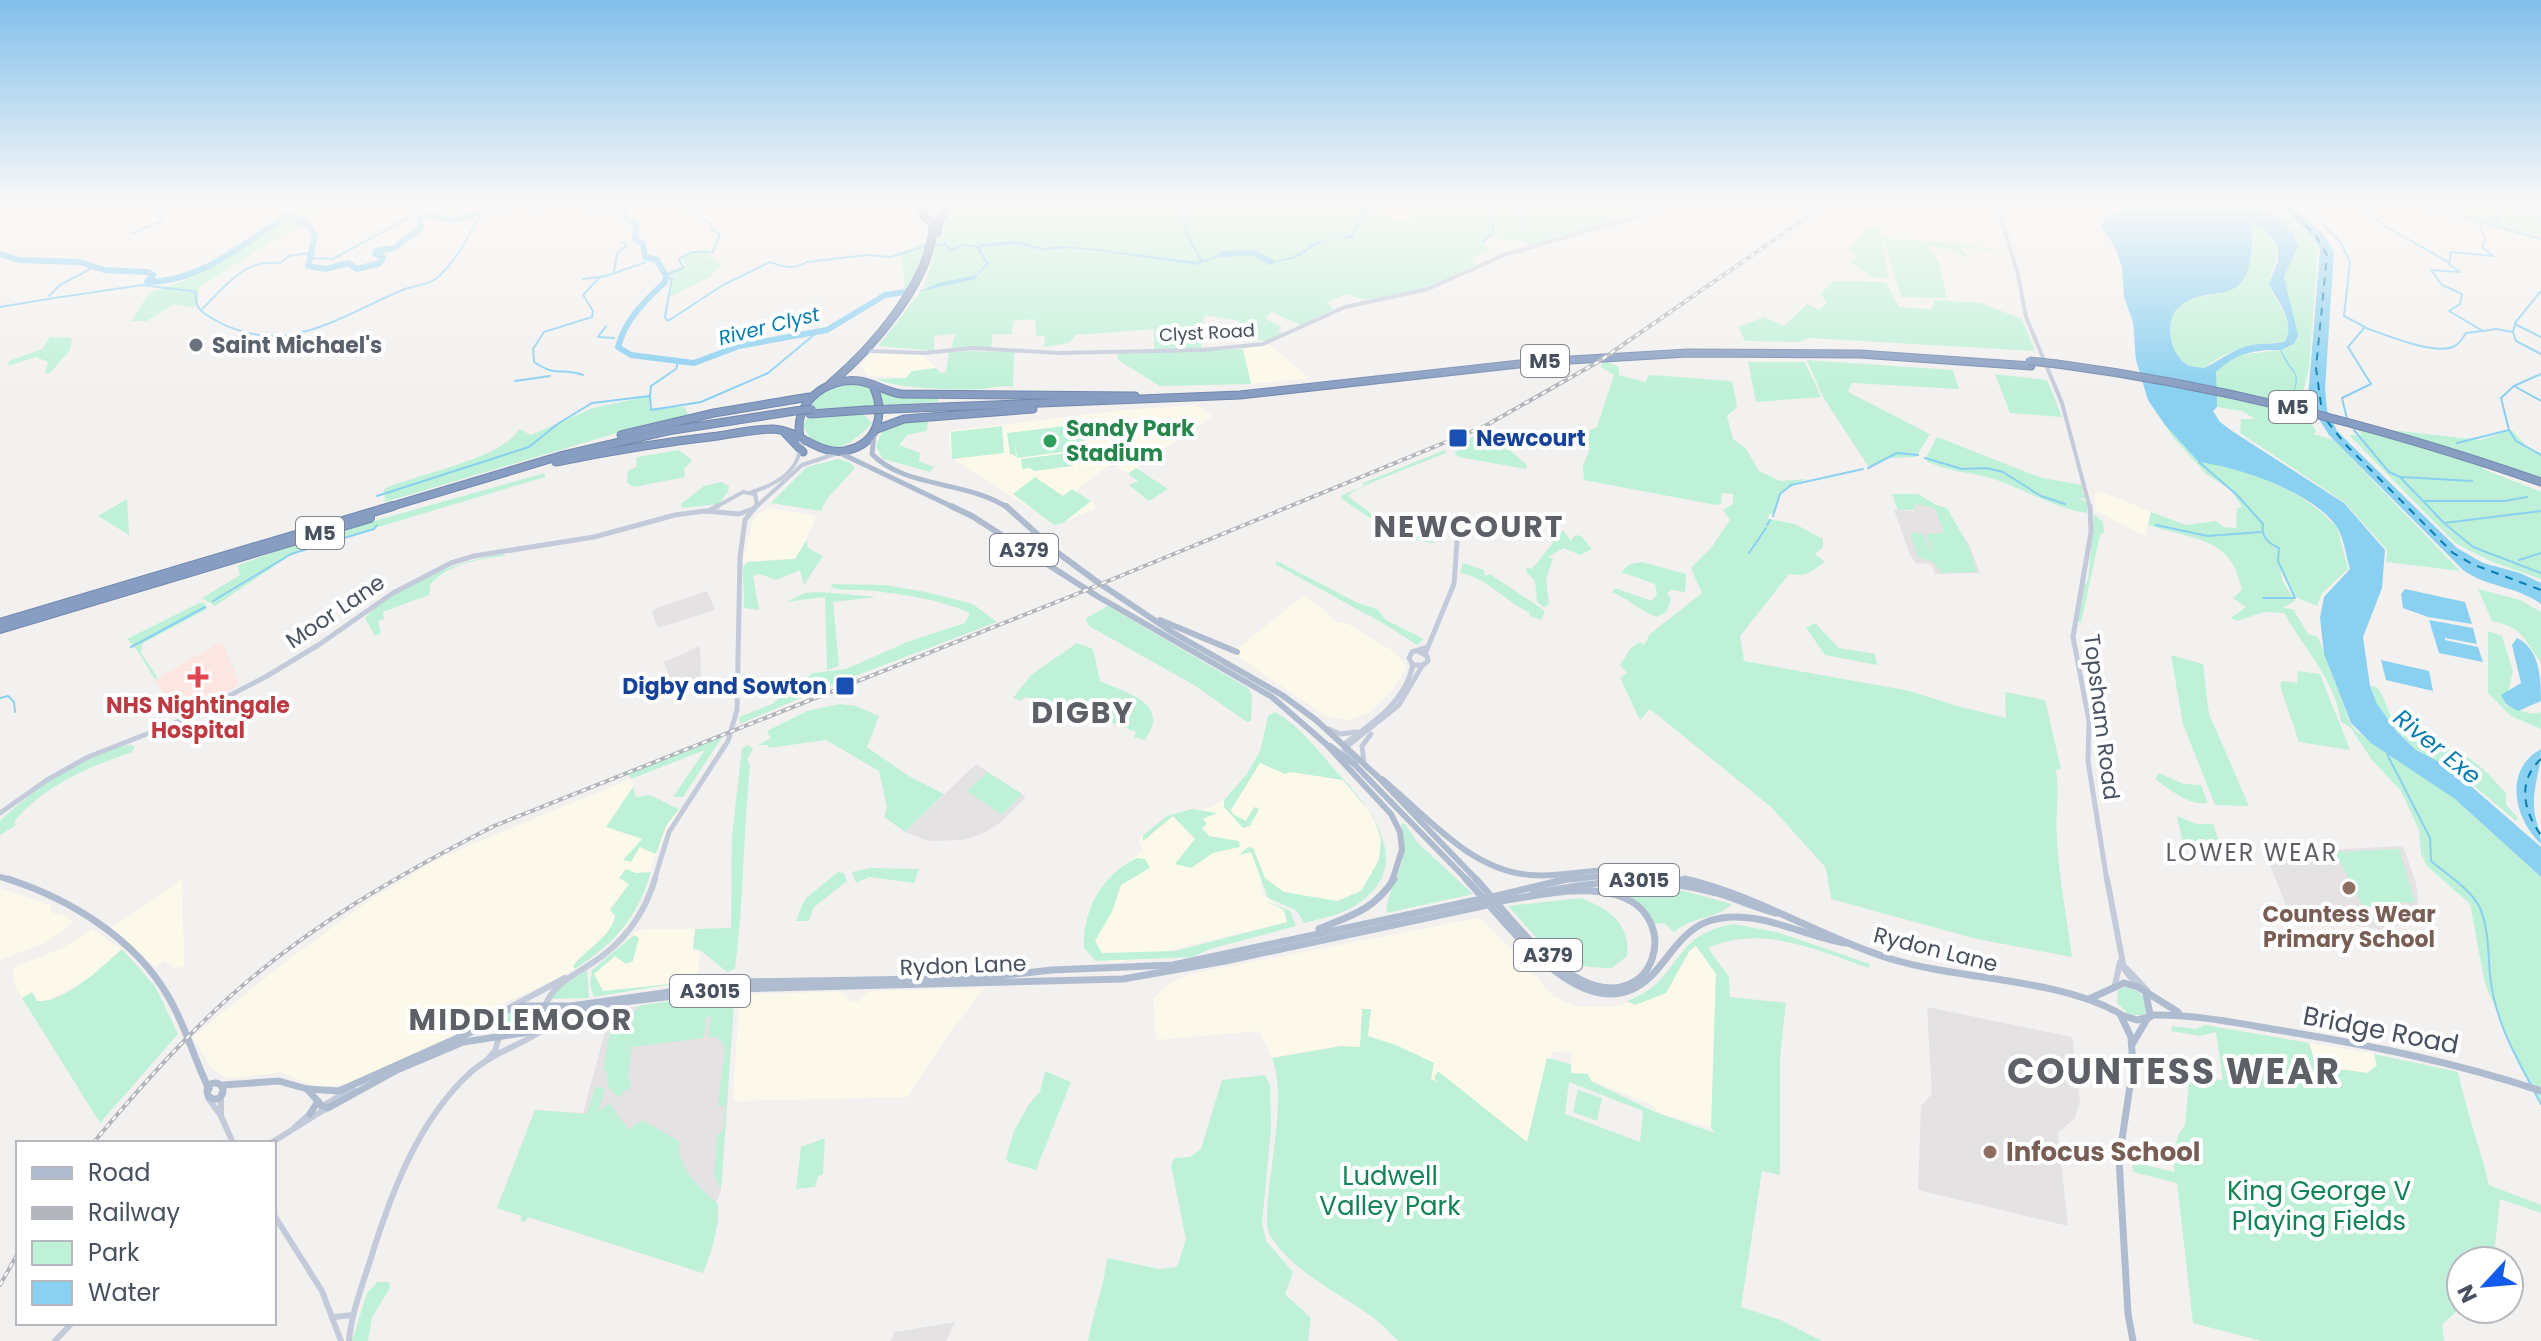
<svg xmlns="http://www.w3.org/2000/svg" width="2541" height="1341" viewBox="0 0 2541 1341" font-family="Poppins,sans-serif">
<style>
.commercial{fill:#fdf9ea}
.education{fill:#e4e2e2}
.medical{fill:#fce6e1}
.green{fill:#bef1d7;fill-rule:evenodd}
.water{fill:#8ad0f0;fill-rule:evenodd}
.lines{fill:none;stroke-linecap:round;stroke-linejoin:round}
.stream{stroke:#8ad0f0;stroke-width:2}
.river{stroke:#8ad0f0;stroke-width:6}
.ferry{stroke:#077db2;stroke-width:2;stroke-dasharray:8 7;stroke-linecap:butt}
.highway-far1-casing{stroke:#7288ad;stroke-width:9}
.highway-casing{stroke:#7288ad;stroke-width:10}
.secondary-far2{stroke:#c3cbda;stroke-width:4}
.secondary-far1{stroke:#c3cbda;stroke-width:5}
.secondary{stroke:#c3cbda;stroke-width:6}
.primary-far2{stroke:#afbcd0;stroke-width:5}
.primary-far1{stroke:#afbcd0;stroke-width:6}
.primary{stroke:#afbcd0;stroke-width:7}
.highway-far1{stroke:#879dc1;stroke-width:7}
.highway{stroke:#879dc1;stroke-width:8}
.rail-casing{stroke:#b2b5bb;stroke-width:4}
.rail{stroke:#fff;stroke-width:2;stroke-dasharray:5;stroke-linecap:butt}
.highway-bridge-casing{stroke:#7288ad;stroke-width:9;stroke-linecap:butt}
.primary-bridge{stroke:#afbcd0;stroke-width:7}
.highway-bridge{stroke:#879dc1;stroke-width:7}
.worship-dot{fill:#6b7280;stroke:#fff;stroke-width:3}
.transit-dot{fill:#1a4fb4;stroke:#fff;stroke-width:3}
.leisure-dot{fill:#2e9e5b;stroke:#fff;stroke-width:3}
.health-dot{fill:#e0444e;stroke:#fff;stroke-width:3}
.education-dot{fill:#8d6e63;stroke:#fff;stroke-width:3}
.labels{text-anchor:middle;stroke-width:8;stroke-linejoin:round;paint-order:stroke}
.far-street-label{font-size:18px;fill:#47515f;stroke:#fff}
.far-water-label{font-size:20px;font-style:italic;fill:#077db2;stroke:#fff}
.shield{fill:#fff;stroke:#7e858f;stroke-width:2}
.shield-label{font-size:20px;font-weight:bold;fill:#47515f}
.worship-label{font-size:22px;font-weight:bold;fill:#5b616d;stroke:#fff;text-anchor:start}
.leisure-label{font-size:22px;font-weight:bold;fill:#27864d;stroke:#fff;text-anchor:start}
.transit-label{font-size:22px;font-weight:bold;fill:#164399;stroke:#fff;text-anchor:start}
.street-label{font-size:22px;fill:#47515f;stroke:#fff}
.health-label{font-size:22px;font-weight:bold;fill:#be3a42;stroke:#fff}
.education-label{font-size:22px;font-weight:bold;fill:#785e54;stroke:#fff}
.water-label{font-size:24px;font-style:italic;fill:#077db2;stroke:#fff}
.neighbourhood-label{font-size:24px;letter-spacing:2px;fill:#5d6066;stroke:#fff}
.near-street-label{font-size:26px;fill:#47515f;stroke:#fff}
.near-education-label{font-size:26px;font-weight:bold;fill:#785e54;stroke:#fff;text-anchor:start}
.near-park-label{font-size:26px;fill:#148458;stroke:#fff}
.district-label{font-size:30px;font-weight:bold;letter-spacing:2px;fill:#5d6066;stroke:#fff}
.near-district-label{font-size:36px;font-weight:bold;letter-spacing:2px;fill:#5d6066;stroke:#fff}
</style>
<rect width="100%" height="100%" fill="#f3f1f0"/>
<g class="commercial">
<path d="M 1269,344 L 1309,378 L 1251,384 L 1243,349 Z"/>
<path d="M 871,352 L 923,355 L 936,368 L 913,371 L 906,378 L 867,375 L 861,365 Z"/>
<path d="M 1197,405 L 1212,416 L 1128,474 L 1111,463 L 1076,491 L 1095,504 L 1094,509 L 1057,525 L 951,458 L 949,431 L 1123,410 Z"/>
<path d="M 2100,491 L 2151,512 L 2145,536 L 2095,510 L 2095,492 Z"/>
<path d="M 768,508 L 816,516 L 802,552 L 799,558 L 743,562 L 754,517 Z"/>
<path d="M 1303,596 L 1323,608 L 1336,622 L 1346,623 L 1396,653 L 1407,667 L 1391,691 L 1368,713 L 1348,720 L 1326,716 L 1232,653 Z"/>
<path d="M 1272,712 L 1305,734 L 1370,812 L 1381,836 L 1380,854 L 1368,885 L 1344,901 L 1329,901 L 1282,892 L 1260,880 L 1263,895 L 1284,910 L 1287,922 L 1119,962 L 1096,960 L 1083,938 L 1088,912 L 1100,889 L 1117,871 L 1144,850 L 1139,844 L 1140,837 L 1167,816 L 1204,810 L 1224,800 L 1246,775 L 1260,751 L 1265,724 Z"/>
<path d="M 631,779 L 636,797 L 650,795 L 679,809 L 657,851 L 636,911 L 621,933 L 576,969 L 492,1009 L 469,1028 L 352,1083 L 324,1087 L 308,1084 L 281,1072 L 236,1078 L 225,1077 L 211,1068 L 193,1037 L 280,966 L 367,902 L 439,858 Z"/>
<path d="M 182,879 L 184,966 L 176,968 L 164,961 L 155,967 L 111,928 Z"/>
<path d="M 0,888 L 51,905 L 52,913 L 68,917 L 74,923 L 47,942 L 0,960 Z"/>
<path d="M 1479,918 L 1515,952 L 1553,996 L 1574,1006 L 1613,1007 L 1648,997 L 1696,945 L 1716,974 L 1711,1127 L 1661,1114 L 1651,1104 L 1592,1081 L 1584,1075 L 1570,1073 L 1572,1051 L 1552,1052 L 1547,1089 L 1525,1157 L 1341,1046 L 1272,1058 L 1259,1031 L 1156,1040 L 1153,999 L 1170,983 L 1190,974 Z"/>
<path d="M 92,929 L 122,949 L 92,976 L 46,1002 L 37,1002 L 32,992 L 22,998 L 15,986 L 12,968 L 61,949 Z"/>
<path d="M 645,929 L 695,929 L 693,949 L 700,950 L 698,979 L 603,995 L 590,973 L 612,956 L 635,932 Z"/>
<path d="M 984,988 L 949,1034 L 908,1097 L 733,1101 L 739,1004 L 754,994 L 841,992 L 850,1001 L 859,1002 L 866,993 L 874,991 Z"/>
<path d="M 2309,1043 L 2374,1054 L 2377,1065 L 2363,1075 L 2316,1066 Z"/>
</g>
<g class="education">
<path d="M 1913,504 L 1947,508 L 1955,526 L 1969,544 L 1980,573 L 1935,574 L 1931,564 L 1916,563 L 1910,555 L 1894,510 L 1915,511 Z"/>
<path d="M 707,591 L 715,610 L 658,628 L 652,613 L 654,609 Z"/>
<path d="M 700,646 L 701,684 L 676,696 L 664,662 Z"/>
<path d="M 976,764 L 1026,797 L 1000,823 L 982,834 L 963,840 L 928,841 L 905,832 Z"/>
<path d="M 2403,846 L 2416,883 L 2419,907 L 2406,907 L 2410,922 L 2384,930 L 2340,923 L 2309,926 L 2305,914 L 2286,905 L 2265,853 Z"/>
<path d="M 724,994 L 734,1003 L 721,1191 L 716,1203 L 719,1220 L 703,1273 L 528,1217 L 525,1222 L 520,1220 L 522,1216 L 497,1208 L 535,1110 L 583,1113 L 611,1010 Z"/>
<path d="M 1927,1007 L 2072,1037 L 2080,1100 L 2075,1118 L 2058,1133 L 2068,1226 L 1918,1190 L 1921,1106 L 1932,1094 Z"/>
<path d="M 955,1322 L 946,1341 L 890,1341 L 895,1332 Z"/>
</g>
<path class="medical" d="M 222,641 L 239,682 L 235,688 L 182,717 L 154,680 Z"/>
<g class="green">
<path d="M 293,204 L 319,204 L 319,212 L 198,288 L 198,303 L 193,308 L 174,304 L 147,321 L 131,321 L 149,293 L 186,280 L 186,275 C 223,261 259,237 290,214 L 289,207 Z"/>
<path d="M 961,204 L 1365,204 L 1352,233 L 1329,241 L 1352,238 L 1361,219 L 1368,213 L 1410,221 L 1415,204 L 1668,204 L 1669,207 L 1537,247 L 1516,239 L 1507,241 L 1492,235 L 1483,243 L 1491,249 L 1469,260 L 1476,265 C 1444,280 1380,312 1347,294 L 1327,302 L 1334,309 L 1301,325 L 1271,312 L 1265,318 L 1282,327 L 1278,330 L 1283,334 L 1268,342 L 1243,335 L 1239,321 L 1204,315 L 1201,349 L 1154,349 L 1154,329 L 1076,335 L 1069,343 L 1044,347 L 1045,336 L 1036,336 L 1035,319 L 1013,321 L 1012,335 L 993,334 L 991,348 L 951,349 L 955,334 L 934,336 L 934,351 L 878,346 L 921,291 L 971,280 L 978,277 L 989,263 L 981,251 L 985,247 L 1016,244 L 1045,251 L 1066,248 L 1099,251 L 1197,265 L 1232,252 L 1249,251 L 1228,251 L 1198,262 L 1097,249 L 1062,246 L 1043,248 L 1017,241 L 983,244 L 978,250 L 986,262 L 977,275 L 922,288 C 936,264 935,216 961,204 Z"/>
<path d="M 2257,204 L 2276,204 L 2311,237 L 2318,248 L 2309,367 L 2301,401 L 2316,432 L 2313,434 L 2334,440 L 2460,571 L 2386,562 L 2387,550 L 2344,502 L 2240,433 L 2241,419 L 2255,419 L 2242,411 L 2217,407 L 2215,374 C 2234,346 2265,357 2292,346 C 2302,320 2281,299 2285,275 C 2287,264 2300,253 2297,241 C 2293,225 2270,213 2257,204 Z"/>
<path d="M 2412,204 L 2541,204 L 2541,234 L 2509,232 Z"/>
<path d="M 2253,223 L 2263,228 L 2278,245 C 2280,261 2266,273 2271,288 C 2277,306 2296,322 2285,341 L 2239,349 L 2220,357 L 2204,368 C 2198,367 2191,367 2185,363 C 2171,354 2165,323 2176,310 C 2186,297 2210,296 2224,292 Z"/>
<path d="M 1870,226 L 1880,227 L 1888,278 L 1874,278 L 1850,262 L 1858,256 L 1848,250 Z"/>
<path d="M 1883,238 L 1963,244 L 2007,252 L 1959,247 L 1968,256 L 1965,257 L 1953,250 L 1929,246 L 1939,262 L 1947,298 L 1901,297 Z"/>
<path d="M 931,239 L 908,290 L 905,290 L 901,252 Z"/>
<path d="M 707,248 L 710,257 L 721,264 L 711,276 L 670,297 L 674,279 L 667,272 L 687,265 L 682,260 L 685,256 Z"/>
<path d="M 1834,281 L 1886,282 L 1899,307 L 1930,309 L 1934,305 L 1933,300 L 1981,303 L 2022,319 L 2035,351 L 1809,338 L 1800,342 L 1745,341 L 1738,327 L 1764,317 L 1784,326 L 1807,304 L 1819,310 L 1827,302 L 1820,294 Z"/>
<path d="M 50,337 L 72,338 L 70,350 L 50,373 L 45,373 L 48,362 L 36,357 L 8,366 L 9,361 L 42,349 Z"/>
<path d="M 1243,349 L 1251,384 L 1160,386 L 1118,360 L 1117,353 Z"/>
<path d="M 966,351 L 1014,352 L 1013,387 C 1002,385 992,388 982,389 C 962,391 892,388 877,379 L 906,378 L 912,371 L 936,368 L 941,373 L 946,371 L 949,352 Z"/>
<path d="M 1807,360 L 1953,370 L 1959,389 L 1852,383 L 1848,392 L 1930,434 L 1916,457 L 1890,458 L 1868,466 L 1823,397 Z"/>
<path d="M 1608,362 L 1619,367 L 1619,375 L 1646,382 L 1648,376 L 1652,375 L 1732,381 L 1737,407 L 1727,416 L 1733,439 L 1746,449 L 1759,471 L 1780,481 L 1806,479 L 1780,493 L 1775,513 L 1769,514 L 1768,519 L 1795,524 L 1823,539 L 1823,547 L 1815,554 L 1825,562 C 1809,572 1810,577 1789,574 L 1740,636 L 1744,661 L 1910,691 L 1957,706 L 2006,718 L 2005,692 L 2045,700 L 2061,769 L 2056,770 C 2060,793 2055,816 2057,839 C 2059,880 2067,918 2072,957 L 1977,939 L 1831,899 L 1826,868 L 1771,807 L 1650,709 L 1640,720 L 1620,678 L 1627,673 L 1620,665 L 1631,648 L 1640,642 L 1644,645 L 1650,634 L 1702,593 L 1691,568 L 1711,548 L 1730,520 L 1723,510 L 1733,504 L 1733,494 L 1722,493 L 1721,504 L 1716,505 L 1584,480 L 1583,466 L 1590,449 L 1578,435 L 1597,427 L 1614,375 L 1601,367 L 1602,363 Z"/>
<path d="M 1748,362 L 1805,362 L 1821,397 L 1756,402 Z"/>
<path d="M 1995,374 L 2047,380 L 2062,417 L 2010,413 Z"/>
<path d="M 851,381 L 874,388 L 938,394 L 938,402 L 812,409 L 804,404 L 823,389 Z"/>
<path d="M 650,396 L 649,408 L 685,407 L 688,415 L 644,425 L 385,502 L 384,489 C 416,474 505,458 519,429 L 531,435 L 593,408 Z"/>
<path d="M 863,414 L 872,423 C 850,446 825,465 803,427 L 806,419 Z"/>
<path d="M 907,422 L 928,422 L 927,431 L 907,435 L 899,445 L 920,453 L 919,461 L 934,467 L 930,472 L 883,459 L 876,446 L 882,432 Z"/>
<path d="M 1081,424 L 1085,449 L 1017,458 L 1015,441 L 1016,456 L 1010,454 L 1007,433 Z"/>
<path d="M 2166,425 L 2281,482 L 2321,512 L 2337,527 L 2348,569 L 2322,593 L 2317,606 L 2296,597 L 2280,565 L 2282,580 L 2295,601 L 2282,608 L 2293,609 L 2308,634 L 2318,637 L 2350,723 L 2356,731 L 2455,799 L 2541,877 L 2541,1101 L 2526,1077 L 2485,984 L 2470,904 L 2427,866 L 2421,854 L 2419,830 L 2401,791 L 2372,760 L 2350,727 L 2341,722 C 2335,680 2305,650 2284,613 L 2264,612 L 2237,621 L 2231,618 L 2246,607 L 2233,598 L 2242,590 C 2231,535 2192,540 2148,525 L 2151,512 L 2186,525 L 2216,521 L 2223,527 L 2236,528 L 2237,508 L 2242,507 L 2231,490 L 2206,474 L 2171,435 Z"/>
<path d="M 1002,426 L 1004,453 L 952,459 L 951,432 Z"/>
<path d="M 2355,426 L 2480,440 L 2512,430 L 2526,446 L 2541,454 L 2541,479 L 2483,460 L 2483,469 L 2541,492 L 2541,579 L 2490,561 L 2455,543 L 2349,435 L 2362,435 Z"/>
<path d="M 1493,435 L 1527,465 L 1526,469 L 1459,457 L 1454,452 L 1463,449 L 1463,445 L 1457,443 L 1474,436 Z"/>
<path d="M 1937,437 L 2042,478 L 2083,485 L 2084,490 L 2081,490 L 2087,499 L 2078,498 L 2087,502 L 2087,513 C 2054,508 2026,490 1994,479 C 1972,472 1949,472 1928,462 L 1926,458 Z"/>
<path d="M 679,450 L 692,460 L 684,469 L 685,477 L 634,487 L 627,483 L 628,471 L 636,467 L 637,457 Z"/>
<path d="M 1445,450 L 1446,453 C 1428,461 1357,486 1348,496 L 1384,524 L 1437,543 C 1402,542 1369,518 1341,498 L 1342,495 L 1364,486 L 1363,483 Z"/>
<path d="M 1084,451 L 1085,461 L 1076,462 L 1073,466 L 1034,471 L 1030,468 L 1022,469 L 1021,459 Z"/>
<path d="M 838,459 L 849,462 L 855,468 L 826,500 L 821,511 L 771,503 L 807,467 Z"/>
<path d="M 1136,468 L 1168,489 L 1149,501 L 1129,485 L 1138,481 L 1128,474 Z"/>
<path d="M 545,473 L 545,477 L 295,552 L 215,606 L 202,598 L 240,575 L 238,565 L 313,538 Z"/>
<path d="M 1035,477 L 1063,496 L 1072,489 L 1091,501 L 1063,523 L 1054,525 L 1013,494 Z"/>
<path d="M 721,482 L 729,486 L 728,492 L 719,504 L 682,508 L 681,504 L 704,486 Z"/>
<path d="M 1892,494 L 1918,494 L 1936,505 L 1947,508 L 1968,545 L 1977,572 L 1942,573 L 1932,561 L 1918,557 L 1910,533 L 1922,533 L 1933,556 L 1927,534 L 1944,533 L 1935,508 L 1914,504 L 1915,510 L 1898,510 Z"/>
<path d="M 127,499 L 129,535 L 98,516 Z"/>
<path d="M 2094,514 L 2103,522 L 2104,532 L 2100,535 L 2081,623 L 2077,620 L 2083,587 L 2088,580 Z"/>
<path d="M 1563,530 L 1571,541 L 1575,535 L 1581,536 L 1592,549 L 1580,555 L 1564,548 L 1548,557 L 1553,559 L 1546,579 L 1549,604 L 1544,607 L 1537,602 L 1535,581 L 1526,571 L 1527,567 L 1532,569 Z"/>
<path d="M 807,539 L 808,548 L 823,556 L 804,585 L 800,570 L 776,580 L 760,574 L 753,576 L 759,610 L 744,608 L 743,567 L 747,562 L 795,559 Z"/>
<path d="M 503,554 L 506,556 C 482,558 445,565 430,585 L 429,595 L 383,612 L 384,619 L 378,621 L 381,633 L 375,636 L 365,618 C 398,583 457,561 503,554 Z"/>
<path d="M 1277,561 L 1358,603 L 1377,609 L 1386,620 L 1424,639 L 1417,645 L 1386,625 L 1275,564 Z"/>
<path d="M 1642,562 L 1686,574 L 1685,592 L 1672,590 L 1667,593 L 1671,599 L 1667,611 L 1657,617 C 1642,612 1629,599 1612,592 L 1615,588 L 1652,601 L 1657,594 L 1655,584 L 1621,572 L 1630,564 Z"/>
<path d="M 1463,563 L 1484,570 L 1485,576 L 1490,574 L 1545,611 L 1541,620 L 1530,616 L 1529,612 C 1505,602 1489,578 1460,573 Z"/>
<path d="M 833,584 L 884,585 L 926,592 L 973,604 L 997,622 L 829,686 L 740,724 L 739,717 L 772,704 L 813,673 L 846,669 L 907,642 L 965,623 L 970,613 C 939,599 897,593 862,590 C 851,590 841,591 830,587 Z"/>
<path d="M 2478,589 L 2520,600 L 2541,612 L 2541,663 C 2523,639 2525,628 2492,621 Z"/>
<path d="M 821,592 L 877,597 L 833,602 L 839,666 L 827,670 L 825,597 L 786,602 L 805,593 Z"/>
<path d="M 199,603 L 204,603 L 207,609 L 143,643 L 141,653 L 157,677 L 156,681 C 146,666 139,650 127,639 Z"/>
<path d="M 1108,606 L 1248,688 L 1252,696 L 1251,721 L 1247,722 L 1194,685 L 1089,626 L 1086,618 Z"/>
<path d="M 1815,623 L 1839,648 L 1875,654 L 1877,665 L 1825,655 L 1806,628 Z"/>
<path d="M 2488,631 L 2502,636 L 2513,671 L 2505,705 L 2531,714 L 2541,712 L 2541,729 L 2511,716 L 2488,693 Z"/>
<path d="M 1077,643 L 1093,649 L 1100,681 C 1118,690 1156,698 1153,723 C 1152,730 1147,735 1145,740 L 1134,737 L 1136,732 L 1107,721 L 1105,724 L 1055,709 L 1057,705 L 1025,697 L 1022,701 L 1013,698 L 1031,675 Z"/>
<path d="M 2171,655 L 2203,664 L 2209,714 L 2249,806 L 2215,805 L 2183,724 Z"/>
<path d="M 2298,671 L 2320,674 L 2350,750 L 2299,742 L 2280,686 L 2282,681 L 2297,683 Z"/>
<path d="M 2370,686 L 2377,687 C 2387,700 2388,718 2400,731 C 2416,747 2445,744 2464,755 C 2480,764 2494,780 2506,793 L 2506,805 L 2518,818 L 2516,821 L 2463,777 L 2416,750 L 2398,733 L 2377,704 Z"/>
<path d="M 840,704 L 856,706 L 879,716 L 867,747 L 907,775 L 944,794 L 905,832 L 884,817 L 887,807 L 879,771 L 826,740 L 769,748 L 767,745 L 758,745 L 771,738 L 767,731 L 807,711 Z"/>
<path d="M 1275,712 C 1300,726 1317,749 1336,771 C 1373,810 1419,869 1351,908 C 1337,916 1319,919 1304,923 L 1296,910 L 1268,898 L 1251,852 L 1239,855 L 1248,847 L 1253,848 L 1265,878 L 1284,892 L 1337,901 L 1361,891 L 1379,860 L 1381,839 L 1373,816 L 1343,780 L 1290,772 L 1285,774 L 1260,763 L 1231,810 L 1233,814 L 1246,821 L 1254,807 L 1259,809 L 1251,824 L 1246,823 L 1253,825 L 1243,828 L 1224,807 L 1224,800 L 1246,775 L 1260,751 L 1268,716 Z"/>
<path d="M 722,737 L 683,797 L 673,797 L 705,750 L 631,779 L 628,774 Z"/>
<path d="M 131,745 L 135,747 L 132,752 C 89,767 43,786 14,822 L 16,825 L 0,835 L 0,821 C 28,794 90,747 131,745 Z"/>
<path d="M 748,745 L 753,749 L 747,760 L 750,766 C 743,834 744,901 735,969 L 727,972 L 700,950 L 693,949 L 695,929 L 731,928 L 732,836 L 742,748 Z"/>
<path d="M 987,772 L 1022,794 L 1002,815 L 967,791 Z"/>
<path d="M 2159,773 L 2184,784 L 2201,785 L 2208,803 C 2189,806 2171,790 2155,779 Z"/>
<path d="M 633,787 L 636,797 L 650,795 L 679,809 L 666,826 L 657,851 L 655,854 L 640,847 L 631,862 L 623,860 L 642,839 L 606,827 Z"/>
<path d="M 1192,809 L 1217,813 L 1203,819 L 1207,824 L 1202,828 L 1209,836 L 1239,841 L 1240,847 L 1213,853 L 1191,868 L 1175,864 L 1195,839 L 1173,816 L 1143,841 L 1143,835 L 1167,816 Z"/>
<path d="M 2177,816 L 2196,824 L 2213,824 L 2223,852 L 2184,849 Z"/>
<path d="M 1401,823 L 1405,824 L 1417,842 L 1473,894 L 1386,913 C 1390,876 1412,868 1401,823 Z"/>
<path d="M 2399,849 L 2415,902 L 2378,904 L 2365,909 L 2335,852 Z"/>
<path d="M 1137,858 L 1145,859 L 1150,868 L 1121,885 L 1112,912 L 1095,941 L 1102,953 L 1175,951 L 1287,922 L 1284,910 L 1264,900 L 1290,911 L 1296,926 L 1210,949 L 1193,957 L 1096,961 L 1084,948 C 1082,911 1102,874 1137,858 Z"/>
<path d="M 870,868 L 919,869 L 914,883 L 869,877 L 856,883 L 852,872 Z"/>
<path d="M 626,869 L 636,873 L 651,872 C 636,920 617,941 575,969 L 573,966 C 584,951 612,936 615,916 L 610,910 L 629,884 L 619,878 Z"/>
<path d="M 838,872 L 844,873 L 847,881 L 813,908 L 809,921 L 796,921 L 805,899 Z"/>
<path d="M 1629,886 L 1684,891 L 1732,904 C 1717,919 1693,916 1674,932 L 1664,923 L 1655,924 L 1647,910 L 1626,893 Z"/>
<path d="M 1580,898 C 1607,907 1631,924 1627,956 L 1612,968 C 1553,968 1545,946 1508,906 Z"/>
<path d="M 1735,924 L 1780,933 L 1870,964 L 1869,968 C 1816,950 1763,924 1708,948 L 1729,977 L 1730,997 L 1786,1003 L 1780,1058 L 1780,1175 L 1762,1171 L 1741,1307 L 1781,1320 L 1822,1341 L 1398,1341 C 1390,1333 1381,1323 1371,1316 C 1338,1292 1292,1272 1270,1235 C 1257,1212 1291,1106 1272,1058 L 1341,1046 L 1360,1047 L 1362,1009 L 1371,1009 L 1368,1036 L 1396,1045 L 1434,1063 L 1431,1079 L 1437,1082 L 1434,1078 L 1438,1071 L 1527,1142 L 1547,1058 L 1571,1064 L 1571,1073 L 1588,1074 L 1591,1081 L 1655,1112 L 1715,1133 L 1711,1127 L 1716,974 L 1696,946 L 1690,950 L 1666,993 L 1635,1005 L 1627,1001 C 1683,981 1668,934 1735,924 ZM 1569,1082 L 1643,1111 L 1640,1142 L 1565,1114 Z"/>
<path d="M 634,935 L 639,938 L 633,961 L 626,964 L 615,956 L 594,974 L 603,991 L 669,984 L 679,977 L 685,978 L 684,982 L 594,997 L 590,985 L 592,970 Z"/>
<path d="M 122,949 L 155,986 L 178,1034 L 100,1123 L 22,998 L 32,992 L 37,1001 C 65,1003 102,967 122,949 Z"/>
<path d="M 587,970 L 589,998 L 548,999 L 555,991 Z"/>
<path d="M 2126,987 L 2137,991 L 2146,999 L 2147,1012 L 2144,1015 L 2129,1015 L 2117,1003 L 2118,990 Z"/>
<path d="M 709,995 L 727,995 L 734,1003 L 721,1189 L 714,1175 L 717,1135 L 723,1130 L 726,1105 L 718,1106 L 725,1048 L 718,1037 L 708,1037 L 711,1017 L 706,1017 L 704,1038 L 632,1047 L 628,1075 L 631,1086 L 618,1097 L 608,1087 L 607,1071 L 603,1071 L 613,1014 L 637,1010 L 638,1006 Z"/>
<path d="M 520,1009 L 542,1009 L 542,1024 L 531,1029 L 504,1031 L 503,1016 Z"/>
<path d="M 2205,1025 L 2309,1043 L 2316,1066 L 2368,1073 L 2377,1065 L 2374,1054 L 2458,1072 C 2466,1110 2480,1147 2489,1185 L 2541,1205 L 2541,1213 L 2500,1199 L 2495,1246 L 2506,1255 L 2501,1261 L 2461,1261 L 2461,1307 L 2442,1325 L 2444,1341 L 2261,1341 L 2193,1323 L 2177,1183 L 2133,1172 L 2132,1162 L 2174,1172 C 2175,1156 2173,1138 2185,1125 L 2190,1071 L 2223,1081 L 2216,1032 L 2200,1036 L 2171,1031 L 2172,1026 L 2196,1029 Z"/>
<path d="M 1045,1071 L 1071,1082 L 1036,1170 L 1008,1162 L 1006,1158 L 1014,1131 L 1029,1104 L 1040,1092 Z"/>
<path d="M 1265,1075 L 1270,1086 L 1271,1129 L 1262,1223 L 1266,1241 L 1293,1272 L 1285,1294 L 1311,1318 L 1308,1341 L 1088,1341 C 1093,1313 1104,1287 1107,1258 L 1159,1269 L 1177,1267 L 1186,1239 L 1171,1166 L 1174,1158 L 1190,1157 L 1201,1149 L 1222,1080 Z"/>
<path d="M 595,1087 L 605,1088 L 598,1112 L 609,1103 L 629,1130 L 642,1120 L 679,1141 C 677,1170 701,1188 718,1204 C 719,1229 712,1250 703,1273 L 528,1217 L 525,1222 L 520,1220 L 522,1216 L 497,1208 L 535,1110 L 587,1114 Z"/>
<path d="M 1578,1090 L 1602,1098 L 1597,1121 L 1573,1112 Z"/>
<path d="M 825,1138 L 823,1174 L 818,1176 L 815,1187 L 796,1189 L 801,1147 Z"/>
<path d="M 377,1282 L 389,1282 L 390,1288 L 372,1317 L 368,1341 L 352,1341 L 367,1293 Z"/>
</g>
<g class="water">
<path d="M 1365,204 L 1370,204 L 1368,213 L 1361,219 L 1353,238 L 1323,241 L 1296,258 L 1273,263 L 1250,252 L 1232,252 L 1197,265 L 1099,251 L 1065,248 L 1045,251 L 1016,244 L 982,247 L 982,253 L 989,263 L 975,279 L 917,292 L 939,283 L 977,275 L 986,263 L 976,248 L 983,244 L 1017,241 L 1043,248 L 1062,246 L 1097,249 L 1198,262 L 1226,252 L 1246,251 L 1275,261 L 1294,256 L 1317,241 L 1339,239 L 1352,233 Z"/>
<path d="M 2133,204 L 2257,204 L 2285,224 L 2293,233 L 2298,246 L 2284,277 L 2298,335 L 2294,344 L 2281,350 C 2297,380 2302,369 2291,403 C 2301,363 2294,383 2280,350 C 2255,349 2234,354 2216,372 L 2217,407 L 2213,411 L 2220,422 L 2232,431 L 2344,503 L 2385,550 L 2382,588 L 2363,637 L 2370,686 L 2377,704 L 2398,733 L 2416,750 L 2449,767 L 2541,847 L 2541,877 L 2455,799 L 2371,743 L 2351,723 L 2324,654 L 2320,618 L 2324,597 L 2350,569 C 2346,556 2344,538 2337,527 C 2313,492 2239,467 2199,462 L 2165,425 L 2148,400 L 2136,360 L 2133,322 L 2124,297 L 2122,268 L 2116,249 L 2101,226 L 2109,214 ZM 2253,223 L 2263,228 L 2278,245 L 2278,260 L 2269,284 C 2277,301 2296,322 2285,341 C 2274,345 2263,343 2252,345 C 2232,349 2220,361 2204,368 C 2198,367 2191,367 2186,364 C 2170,354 2164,321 2178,308 C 2207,281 2244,311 2251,255 C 2252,244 2254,235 2251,224 Z"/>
<path d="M 2278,204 L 2291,204 L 2324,235 L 2334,252 L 2325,389 L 2327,410 L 2337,431 L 2457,548 L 2483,563 L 2520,573 L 2541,583 L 2541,604 C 2517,586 2486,587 2463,570 L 2329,435 L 2312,408 L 2308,399 L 2320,249 L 2312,237 Z"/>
<path d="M 2405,589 L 2465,602 L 2472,624 L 2428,617 L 2403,608 L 2401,594 Z"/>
<path d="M 2429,620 L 2473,628 L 2477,644 L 2445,638 L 2445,640 L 2478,647 L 2483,662 L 2439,653 Z"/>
<path d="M 2517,638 C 2540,649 2541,679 2541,701 L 2518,711 L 2506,704 L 2501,695 L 2521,683 L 2512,645 Z"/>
<path d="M 2381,660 L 2429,671 L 2433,691 L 2386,680 Z"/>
<path d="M 2541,749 C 2541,769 2533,786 2534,806 C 2534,819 2541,830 2541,844 C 2514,818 2503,770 2541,749 Z"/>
</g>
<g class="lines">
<g class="stream">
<path d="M 260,204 L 265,207 L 285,205 L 289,209 L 287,215"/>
<path d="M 1181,204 L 1187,234 L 1202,262"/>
<path d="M 1514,204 L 1526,224"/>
<path d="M 2303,204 L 2341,243 L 2350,262 L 2344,316 L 2365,327 L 2348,347 L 2371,384 L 2342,398 L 2347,419"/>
<path d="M 2361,204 L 2385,226 L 2448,262"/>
<path d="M 2416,204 L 2541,239"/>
<path d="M 2480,204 L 2491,206"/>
<path d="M 2505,205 L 2541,216"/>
<path d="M 621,207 L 623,204"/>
<path d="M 2479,222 L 2485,240 L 2482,247 L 2493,256 L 2451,252 L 2449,264 L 2460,272 L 2431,270 L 2442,285 L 2462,294 L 2460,304 L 2449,311 L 2483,331 L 2496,329 L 2513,332 L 2515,324 L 2541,337"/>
<path d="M 2496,225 L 2500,204"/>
<path d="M 1493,231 L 1494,204"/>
<path d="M 133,233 L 162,221 L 157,214 L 163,204"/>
<path d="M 1483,242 L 1492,234"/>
<path d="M 933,246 L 945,244 L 950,250 L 965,245 L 978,247"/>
<path d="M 309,258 L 333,259 L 415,214 L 441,204"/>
<path d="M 614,272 L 617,254 L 626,246 L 625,242 L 621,242"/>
<path d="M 666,275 L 683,268 L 679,259 L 692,252 L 713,252 L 720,234 L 712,230 L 710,223 L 689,210 L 688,204"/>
<path d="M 666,276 L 672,279 L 665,317 L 668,321 L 723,285 L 770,262 C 784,267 794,270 807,262 L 867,255 L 891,257 L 926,246"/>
<path d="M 583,279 L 606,276 L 646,262"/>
<path d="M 49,296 L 60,285 L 92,268"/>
<path d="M 62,297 L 142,285 L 191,291 L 196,293 C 194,309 203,313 215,320 C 286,360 341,315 405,289 C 414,286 426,285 434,280 C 453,267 470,234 480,215"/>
<path d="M 0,307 L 60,297"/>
<path d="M 201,310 C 225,287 244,258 280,263 L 289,256 L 310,253"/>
<path d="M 2515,323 L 2541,291"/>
<path d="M 606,326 L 598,337 L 614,338"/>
<path d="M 2366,328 C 2386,335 2433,355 2453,347 C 2459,345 2463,338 2466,333 L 2482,331"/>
<path d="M 2513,332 L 2516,341 L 2541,354"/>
<path d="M 583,375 C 560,367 558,378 534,362 L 533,349 L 544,332 L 592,317 L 593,311 L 583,295 L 600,277"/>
<path d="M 515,381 L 550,376"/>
<path d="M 2514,386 L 2541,401"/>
<path d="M 650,395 L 651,386 L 676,369 L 678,362"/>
<path d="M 2354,430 L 2389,472 L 2400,477 L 2444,523 L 2473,547 L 2541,573"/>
<path d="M 2509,430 L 2516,441 L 2541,455"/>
<path d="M 2457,443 L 2509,430 L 2501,398 L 2514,386 L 2541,374"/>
<path d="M 1925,458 L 1962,469 L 1986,468 L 2003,472 L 2041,496 L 2065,504"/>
<path d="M 2199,462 L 2237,495 L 2263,524 C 2261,537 2268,543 2279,548 L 2278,561 L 2295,598 L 2263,598"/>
<path d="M 1868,468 L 1897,453 L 1918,455"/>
<path d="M 2401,477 L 2472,481"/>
<path d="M 377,496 L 529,447 L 559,423 L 592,403 L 650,396 L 651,410 L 701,402 L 768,373 L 815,334"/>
<path d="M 2425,501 L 2504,501 L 2527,497"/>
<path d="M 1773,516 L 1780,494 L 1791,485 L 1863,469"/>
<path d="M 2444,523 L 2541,511"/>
<path d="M 1767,525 L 1770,520"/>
<path d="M 2156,525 L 2208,536 L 2261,532"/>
<path d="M 1749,553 L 1766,528"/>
<path d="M 2519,560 L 2541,553"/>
<path d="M 213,601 L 291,554 L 374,529 L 377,525"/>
<path d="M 131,647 L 205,607"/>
<path d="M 0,698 L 8,696 L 14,702 L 15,712"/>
<path d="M 2387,754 L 2430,838 L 2431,861 C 2447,875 2471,889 2480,908 C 2489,929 2488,954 2490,975 C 2494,1016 2512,1050 2531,1085"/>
<path d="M 2534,1091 L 2541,1104"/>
</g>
<g class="river">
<path d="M 532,204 L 536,207 L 547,204"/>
<path d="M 580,204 C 596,208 612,205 627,210 L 624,216 L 637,224 L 635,239 L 643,244 L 645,257 L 657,260 L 666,276 L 665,282 C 644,302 626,318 618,347 L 631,355 L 694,363 L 739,346 L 827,330 L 885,295 L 912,291"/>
<path d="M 0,254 L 18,260 L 80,262 L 104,270 L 148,272 L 153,275 L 147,282 C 200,282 245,243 288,215 L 310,227 L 315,236 L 308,266 L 326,269 L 348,263 L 357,269 L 380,263 L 383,257 L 375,254 L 376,251 L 394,248 L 421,228 L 419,220 L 425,215 L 454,220 L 511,204"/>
<path d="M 1222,254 L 1253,253 L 1271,262"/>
</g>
<g class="ferry">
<path d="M 2284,204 L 2316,236 L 2327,255 L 2316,368 L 2322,412"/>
<path d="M 2327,421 L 2346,445 L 2453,553 L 2472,564 L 2541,590"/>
<path d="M 2541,759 C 2517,781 2523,811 2541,835"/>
</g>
<g class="highway-far1-casing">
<g id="highway-far1">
<path d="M 937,232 L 939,220 L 945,211"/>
<path d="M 2057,364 C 2223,386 2383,427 2541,482"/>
<path d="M 830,384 C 871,349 932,281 933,225 L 921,212 L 924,204"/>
<path d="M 892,409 L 1240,395 L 1537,362 L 1688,353 L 1860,354 L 2031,366"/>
<path d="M 810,414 L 866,410"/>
<path d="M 877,429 L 904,419 L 1033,409"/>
<path d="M 785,433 L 803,452"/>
<path d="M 621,435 L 714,413 L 809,397"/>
<path d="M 800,437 C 793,403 826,377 859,381 C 874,383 886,392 902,394 L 1135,396"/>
<path d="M 556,462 C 610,451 664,442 718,436 C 736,433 755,429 773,429 C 800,430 820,458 848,450 C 878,443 885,414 874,388"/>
<path d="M 386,508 L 560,456 L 667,431 L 795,411"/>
</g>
</g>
<g class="highway-casing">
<g id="highway">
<path d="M 0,623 L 393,506"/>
<path d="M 0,629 L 370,518"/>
</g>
</g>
<g class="secondary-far2">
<path d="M 1997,204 L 2018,275 L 2026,317 L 2062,403 L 2090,508"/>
<path d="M 869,351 L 924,353 L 973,348 L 1058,353 L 1202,350 L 1263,344 L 1345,307 L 1428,289 L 1504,255 L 1659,210"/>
<path d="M 752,492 C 778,484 804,468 800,437"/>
<path d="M 714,508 L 743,492 L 755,494 L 757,504"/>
<path d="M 755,508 L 802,465 L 838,453"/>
</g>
<g class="secondary-far1">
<path d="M 2090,506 L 2091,532 L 2073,637 L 2089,721 L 2088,761 L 2107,881"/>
<path d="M 710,510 L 718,506"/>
<path d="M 1418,651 L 1427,656 L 1428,661 L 1423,665 L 1413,665 L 1409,658 L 1412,652 L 1425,648"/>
<path d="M 1425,654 L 1454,584 L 1457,542"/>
<path d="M 1329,729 L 1340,734 L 1357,732"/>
<path d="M 1345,748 L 1399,705 L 1422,666"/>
<path d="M 1356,762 L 1344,749 L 1344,744 C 1373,723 1405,702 1413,665"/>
<path d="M 1364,764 L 1362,746 L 1371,734"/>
<path d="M 0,813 L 47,780 L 88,757 L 185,719 L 267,676 L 320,644 L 393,593 L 451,563 L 474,556 L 594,537 L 675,515 L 705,511 L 739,514 L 753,509"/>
<path d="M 654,881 L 669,832 L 728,741 L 737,710 L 740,557 L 745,520 L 756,506"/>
</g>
<g class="secondary">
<path d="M 2107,879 L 2124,969 L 2138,987"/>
<path d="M 2126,968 L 2147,990"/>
<path d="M 2115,985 L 2120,962"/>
<path d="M 545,1006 C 553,981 586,970 606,953 C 630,934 646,908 655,879"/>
<path d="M 507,1009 L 565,978"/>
<path d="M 488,1059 L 495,1051 L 499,1037"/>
<path d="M 221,1094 L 221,1115"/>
<path d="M 208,1098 L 221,1116 L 233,1143"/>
<path d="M 321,1107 L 353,1088"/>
<path d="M 295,1127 L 312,1112"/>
<path d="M 271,1143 L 327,1108"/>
<path d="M 274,1215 L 322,1291 L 341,1341"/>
<path d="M 334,1317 L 353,1315"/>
<path d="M 55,1341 L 72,1323"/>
<path d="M 349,1341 C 351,1315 361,1289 369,1264 C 390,1196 417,1121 471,1072 C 491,1054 518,1046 540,1032"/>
</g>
<g class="primary-far2">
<path d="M 874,433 L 872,454 C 904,488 969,481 1008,508"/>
<path d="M 840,453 L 955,508"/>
</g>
<g class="primary-far1">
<path d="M 951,506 L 972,516 L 1097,596 L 1272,697 L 1326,744 L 1391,814 L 1400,832 L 1402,850 L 1392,881"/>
<path d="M 1006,506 L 1058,553 L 1096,581 L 1172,632 L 1282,695 L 1316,720 L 1377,776 L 1478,881"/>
<path d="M 1160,620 L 1237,652"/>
<path d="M 1330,746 L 1354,764 L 1468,881"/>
<path d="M 1382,779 C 1426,815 1469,870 1530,875 C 1560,878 1591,869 1622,869"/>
<path d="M 0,877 L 14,881"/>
<path d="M 1556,881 L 1632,873 L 1694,881"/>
<path d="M 1613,881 L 1649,881"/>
</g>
<g class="primary">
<path d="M 8,879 C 70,899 136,939 169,998 C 186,1027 194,1059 209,1089"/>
<path d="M 1466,879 C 1505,920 1585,1035 1648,979 C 1669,960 1680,931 1709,921 C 1753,906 1802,936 1845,943"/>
<path d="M 1476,879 C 1508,914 1539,960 1583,981 C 1656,1015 1684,914 1616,895 C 1581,885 1541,895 1506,900"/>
<path d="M 1685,879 C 1758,896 1820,937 1891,959 C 1961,980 2054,978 2117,1012"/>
<path d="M 1533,894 C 1595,880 1655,876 1717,893 C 1737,899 1756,908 1776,913"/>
<path d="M 1501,895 L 1567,879"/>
<path d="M 1319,929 C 1352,915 1374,910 1394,879"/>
<path d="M 2089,999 L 2124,983 L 2138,987 L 2178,1012"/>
<path d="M 2120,1014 L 2131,1037 L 2133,1066 L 2119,1159 L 2128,1314 L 2133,1341"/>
<path d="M 2121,1015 L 2137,1020 L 2150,1017"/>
<path d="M 2151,1015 C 2194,1014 2236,1023 2278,1030 C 2368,1045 2455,1062 2541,1091"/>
<path d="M 543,1028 L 545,1006"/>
<path d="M 499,1037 L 502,1013"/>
<path d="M 2133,1043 L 2150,1014 L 2146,994"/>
<circle cx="215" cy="1091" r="8"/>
<path d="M 223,1085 L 279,1081 L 307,1089 L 339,1091 L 471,1032 L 504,1011 L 521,1006 L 571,1006 L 741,982 L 980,978 L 1052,970 L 1173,965 L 1472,901"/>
<path d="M 307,1089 L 322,1106 L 328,1108 L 397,1070 L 463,1042 L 536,1031 L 571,1014 L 607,1004 L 732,989 L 1123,979 L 1225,961 L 1478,907"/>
<path d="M 310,1114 L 318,1101"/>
</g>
<use href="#highway-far1" class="highway-far1"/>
<use href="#highway" class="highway"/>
<g class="rail-casing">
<g id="rail">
<path d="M 93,1143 C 135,1093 177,1045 225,1001 C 305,928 398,875 494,826 L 1074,595 L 1485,426 L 1598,362 L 1826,204"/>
<path d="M 0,1285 L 18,1253"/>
</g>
</g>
<use href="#rail" class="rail"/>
<g class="highway-bridge-casing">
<g id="highway-bridge">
<path d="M 2029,361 L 2057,364"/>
<path d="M 866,410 L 892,409"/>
<path d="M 795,411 L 812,409"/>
</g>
</g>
<g class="primary-bridge">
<path d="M 1472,901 L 1501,895"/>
<path d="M 1478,907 L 1506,900"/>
</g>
<use href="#highway-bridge" class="highway-bridge"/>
</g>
<linearGradient id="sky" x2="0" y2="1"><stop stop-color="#82bfeb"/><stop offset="0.52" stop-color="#faf9f8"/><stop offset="1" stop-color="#faf9f8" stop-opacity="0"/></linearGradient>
<rect width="2541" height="392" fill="url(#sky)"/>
<circle class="worship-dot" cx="196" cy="345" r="8"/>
<g class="transit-dot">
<rect x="1448" y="428" width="20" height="20" rx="4"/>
<rect x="835" y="676" width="20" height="20" rx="4"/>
</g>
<circle class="leisure-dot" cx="1050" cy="441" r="8"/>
<path class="health-dot" d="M194 665h8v8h8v8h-8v8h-8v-8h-8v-8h8z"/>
<g class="education-dot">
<circle cx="2349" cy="888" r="8"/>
<circle cx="1990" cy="1152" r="8"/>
</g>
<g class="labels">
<g class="far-street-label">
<text transform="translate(1207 333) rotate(-3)" y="6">Clyst Road</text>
</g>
<g class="far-water-label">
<text transform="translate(769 326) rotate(-14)" y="7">River Clyst</text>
</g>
<g class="shield">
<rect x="1521" y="345" width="48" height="32" rx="6"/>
<rect x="2269" y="391" width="48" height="32" rx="6"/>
<rect x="296" y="517" width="48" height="32" rx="6"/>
<rect x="990" y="534" width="68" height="32" rx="6"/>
<rect x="1599" y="864" width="80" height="32" rx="6"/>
<rect x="1514" y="939" width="68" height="32" rx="6"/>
<rect x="670" y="975" width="80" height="32" rx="6"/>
</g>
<g class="shield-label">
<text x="1545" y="368">M5</text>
<text x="2293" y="414">M5</text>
<text x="320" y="540">M5</text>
<text x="1024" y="557">A379</text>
<text x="1639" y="887">A3015</text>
<text x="1548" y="962">A379</text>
<text x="710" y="998">A3015</text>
</g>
<g class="worship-label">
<text x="212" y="353">Saint Michael's</text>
</g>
<g class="leisure-label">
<text x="1066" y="436">Sandy Park<tspan x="1066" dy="25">Stadium</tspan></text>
</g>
<g class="transit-label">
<text x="1476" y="446">Newcourt</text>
<text x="827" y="694" text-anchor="end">Digby and Sowton</text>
</g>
<g class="street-label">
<text transform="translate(335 611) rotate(-34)" y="8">Moor Lane</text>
<text transform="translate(2102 717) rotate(83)" y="8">Topsham Road</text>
<text transform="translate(1936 949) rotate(14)" y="8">Rydon Lane</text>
<text transform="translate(963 965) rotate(-2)" y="8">Rydon Lane</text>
</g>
<g class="health-label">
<text x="198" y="713">NHS Nightingale<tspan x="198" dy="25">Hospital</tspan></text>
</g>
<g class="education-label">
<text x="2349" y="922">Countess Wear<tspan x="2349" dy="25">Primary School</tspan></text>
</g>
<g class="water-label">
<text transform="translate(2437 747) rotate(39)" y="8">River Exe</text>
</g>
<g class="neighbourhood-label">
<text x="2252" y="861">LOWER WEAR</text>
</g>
<g class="near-street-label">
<text transform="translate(2381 1030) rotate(11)" y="9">Bridge Road</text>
</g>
<g class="near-education-label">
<text x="2006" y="1161">Infocus School</text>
</g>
<g class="near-park-label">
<text x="1390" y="1185">Ludwell<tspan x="1390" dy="30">Valley Park</tspan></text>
<text x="2319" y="1200">King George V<tspan x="2319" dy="30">Playing Fields</tspan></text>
</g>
<g class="district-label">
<text x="1469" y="537">NEWCOURT</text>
<text x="1083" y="723">DIGBY</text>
<text x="521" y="1030">MIDDLEMOOR</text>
</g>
<g class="near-district-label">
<text x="2174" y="1084">COUNTESS WEAR</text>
</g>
</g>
<rect x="16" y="1141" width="260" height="184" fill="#ffffff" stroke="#b5b9bf" stroke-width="2"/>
<rect x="32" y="1167" width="40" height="12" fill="#afbcd0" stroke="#b5b9bf" stroke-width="2"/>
<text x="88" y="1181" font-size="24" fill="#47515f">Road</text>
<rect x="32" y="1207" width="40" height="12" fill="#b2b5bb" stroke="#b5b9bf" stroke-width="2"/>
<text x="88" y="1221" font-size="24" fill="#47515f">Railway</text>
<rect x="32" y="1241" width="40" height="24" fill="#bef1d7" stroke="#b5b9bf" stroke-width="2"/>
<text x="88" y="1261" font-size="24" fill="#47515f">Park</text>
<rect x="32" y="1281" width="40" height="24" fill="#8ad0f0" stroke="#b5b9bf" stroke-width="2"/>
<text x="88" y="1301" font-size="24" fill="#47515f">Water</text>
<g transform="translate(2485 1285) rotate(244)"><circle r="38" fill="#ffffff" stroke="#b5b9bf" stroke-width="2"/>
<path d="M0-6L14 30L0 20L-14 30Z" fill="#125beb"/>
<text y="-12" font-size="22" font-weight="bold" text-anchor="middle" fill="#47515f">N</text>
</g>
</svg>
